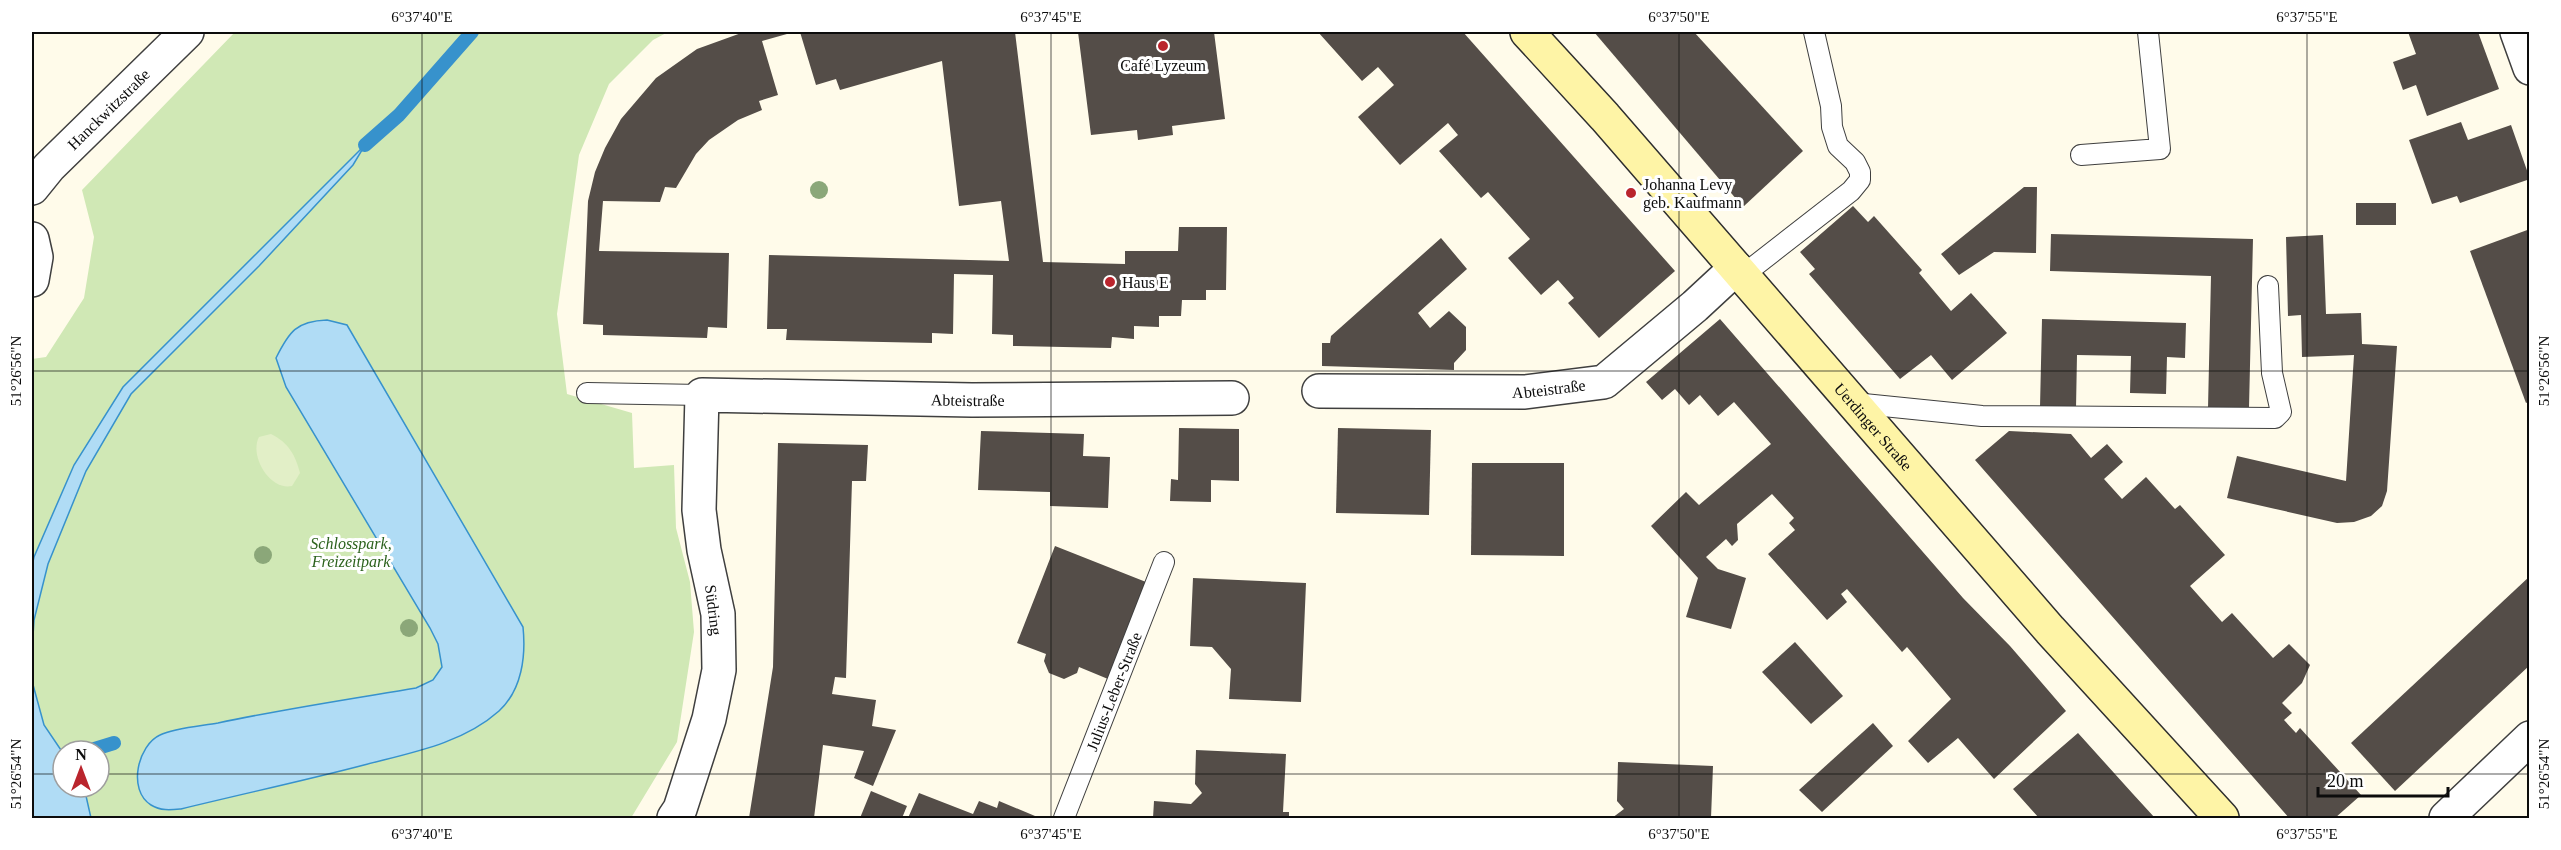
<svg xmlns="http://www.w3.org/2000/svg" width="2561" height="850" viewBox="0 0 2561 850" font-family="'Times New Roman',serif">
<style>
.green{fill:#d0e8b5}
.pitch{fill:#e2efc7}
.water{fill:#b0dcf5;stroke:#3792cc;stroke-width:1.5}
.lines{fill:none;stroke-linecap:round;stroke-linejoin:round}
.stream{stroke:#3792cc;stroke-width:14}
.building{fill:#544d48}
.service-casing{stroke:#3f3f3f;stroke-width:22}
.minor-casing{stroke:#3f3f3f;stroke-width:36}
.tertiary-casing{stroke:#3f3f3f;stroke-width:36}
.secondary-casing{stroke:#2e2e2e;stroke-width:36}
.service{stroke:#fff;stroke-width:20}
.minor{stroke:#fff;stroke-width:33}
.tertiary{stroke:#fff;stroke-width:33}
.secondary{stroke:#fef4a6;stroke-width:33}
.tree{fill:#8ba779}
.ticks{fill:none;stroke:#0c0c0c;stroke-width:1.5;stroke-opacity:0.45}
.poi-dot{fill:#ba252d;stroke:#fff;stroke-width:2}
.labels{text-anchor:middle;stroke-width:6;stroke-linejoin:round;paint-order:stroke}
.poi-label{font-size:16px;fill:#0c0c0c;stroke:#fff;text-anchor:start}
.street-label{font-size:16px;fill:#0c0c0c;stroke:#fff}
.park-label{font-size:16px;font-style:italic;fill:#2c621d;stroke:#fff}
.neatline{fill:none;stroke:#0c0c0c;stroke-width:2}
.ticks-label{font-size:15px;text-anchor:middle;fill:#0c0c0c}
</style>
<rect width="100%" height="100%" fill="#fffbea"/>
<path class="green" d="M 235,32 L 668,32 L 653,40 L 609,84 L 579,155 L 557,314 L 567,394 L 632,413 L 634,468 L 674,465 L 676,528 L 690,582 L 694,632 L 677,742 L 631,818 L 91,818 L 84,787 L 99,787 L 99,751 L 63,753 L 44,725 L 32,681 L 34,620 L 48,564 L 86,471 L 131,394 L 259,266 L 353,165 L 363,147 L 123,387 L 32,566 L 32,359 L 46,357 L 84,298 L 94,237 L 82,190 Z"/>
<path class="pitch" d="M 271,434 C 289,443 295,455 300,473 L 292,486 C 270,491 249,456 259,437 Z"/>
<g class="water">
<path d="M 365,145 L 353,165 L 259,266 L 131,394 L 86,471 L 48,564 L 34,620 L 32,652 L 32,566 L 34,557 L 74,465 L 123,387 Z"/>
<path d="M 327,320 L 347,325 L 523,627 C 526,656 522,690 499,711 C 462,744 410,753 364,765 C 303,781 242,794 181,809 C 170,810 161,811 151,805 C 127,790 138,745 160,735 C 174,728 201,726 218,723 C 283,709 350,699 416,688 L 433,680 L 442,667 L 438,644 L 430,628 L 286,387 L 276,358 C 289,332 296,321 327,320 Z"/>
<path d="M 32,681 L 44,725 L 63,753 L 63,787 L 84,787 L 91,818 L 32,818 Z"/>
</g>
<g class="lines">
<g class="stream">
<path d="M 365,145 L 399,115 L 472,32"/>
<path d="M 88,751 L 114,743"/>
</g>
</g>
<g class="building">
<path d="M 744,32 L 794,32 L 762,41 L 778,95 L 759,101 L 762,110 L 738,120 L 709,140 L 696,154 L 676,188 L 665,187 L 660,202 L 603,201 L 599,251 L 729,253 L 727,328 L 708,327 L 707,338 L 603,335 L 603,325 L 583,324 L 588,201 L 595,172 L 605,148 L 621,119 L 656,78 L 697,49 Z"/>
<path d="M 800,32 L 1015,32 L 1043,262 L 1125,264 L 1125,251 L 1178,251 L 1179,227 L 1227,227 L 1226,290 L 1206,290 L 1206,300 L 1182,300 L 1181,316 L 1159,316 L 1159,327 L 1134,326 L 1134,339 L 1112,337 L 1111,348 L 1013,346 L 1013,335 L 992,334 L 993,275 L 954,274 L 953,334 L 932,333 L 932,343 L 786,340 L 787,329 L 767,329 L 769,255 L 1009,261 L 1001,201 L 959,206 L 942,61 L 840,90 L 836,79 L 816,85 Z"/>
<path d="M 1078,32 L 1214,32 L 1225,119 L 1172,126 L 1173,135 L 1138,140 L 1137,130 L 1091,135 Z"/>
<path d="M 1318,32 L 1463,32 L 1675,271 L 1599,338 L 1568,303 L 1574,298 L 1558,280 L 1541,295 L 1508,258 L 1530,239 L 1488,192 L 1481,198 L 1439,151 L 1458,135 L 1448,123 L 1400,165 L 1358,117 L 1394,85 L 1378,67 L 1362,81 Z"/>
<path d="M 1594,32 L 1694,32 L 1803,151 L 1743,207 Z"/>
<path d="M 2408,32 L 2478,32 L 2499,89 L 2427,116 L 2416,85 L 2403,90 L 2393,62 L 2416,54 Z"/>
<path d="M 2461,122 L 2468,140 L 2511,125 L 2530,179 L 2460,203 L 2457,196 L 2432,204 L 2409,140 Z"/>
<path d="M 2024,187 L 2037,187 L 2036,253 L 1994,252 L 1959,275 L 1941,254 Z"/>
<rect x="2356" y="203" width="40" height="22"/>
<path d="M 1853,206 L 1868,222 L 1874,216 L 1922,270 L 1919,273 L 1951,311 L 1971,293 L 2007,333 L 1952,380 L 1931,355 L 1900,379 L 1809,274 L 1815,269 L 1800,252 Z"/>
<path d="M 2530,229 L 2530,401 L 2526,403 L 2470,251 Z"/>
<path d="M 2051,234 L 2253,239 L 2249,408 L 2208,408 L 2211,276 L 2050,271 Z"/>
<path d="M 2323,235 L 2326,314 L 2361,313 L 2362,344 L 2397,346 L 2387,491 L 2382,506 L 2371,516 L 2354,522 L 2337,523 L 2227,498 L 2237,456 L 2346,481 L 2354,355 L 2302,357 L 2301,315 L 2288,316 L 2286,237 Z"/>
<path d="M 1441,238 L 1467,269 L 1418,313 L 1430,328 L 1449,311 L 1466,327 L 1466,350 L 1454,363 L 1454,370 L 1322,366 L 1322,343 L 1330,343 L 1331,336 Z"/>
<path d="M 1720,319 L 1963,598 L 2010,646 L 2066,711 L 1994,779 L 1958,738 L 1928,763 L 1908,741 L 1951,699 L 1907,647 L 1902,652 L 1847,589 L 1841,594 L 1847,602 L 1827,620 L 1768,554 L 1795,530 L 1789,523 L 1794,518 L 1772,494 L 1737,524 L 1738,540 L 1732,546 L 1726,539 L 1706,557 L 1718,569 L 1746,578 L 1731,629 L 1686,617 L 1698,578 L 1651,526 L 1686,492 L 1699,505 L 1771,444 L 1734,402 L 1718,416 L 1700,395 L 1689,405 L 1675,389 L 1662,400 L 1646,382 Z"/>
<path d="M 2042,319 L 2186,323 L 2185,358 L 2167,357 L 2166,394 L 2130,393 L 2131,356 L 2077,355 L 2076,408 L 2040,407 Z"/>
<path d="M 1179,428 L 1239,429 L 1239,481 L 1211,480 L 1211,502 L 1170,501 L 1171,479 L 1178,480 Z"/>
<path d="M 1338,428 L 1431,430 L 1429,515 L 1336,513 Z"/>
<path d="M 981,431 L 1084,434 L 1083,456 L 1110,457 L 1108,508 L 1050,506 L 1050,492 L 978,490 Z"/>
<path d="M 2009,431 L 2071,434 L 2091,458 L 2107,444 L 2123,462 L 2104,479 L 2122,499 L 2146,477 L 2175,509 L 2180,505 L 2225,555 L 2190,586 L 2222,622 L 2232,613 L 2273,658 L 2289,644 L 2310,665 L 2302,683 L 2282,703 L 2292,713 L 2284,720 L 2296,733 L 2300,728 L 2361,795 L 2335,818 L 2289,818 L 1975,460 Z"/>
<path d="M 778,443 L 868,445 L 866,481 L 852,481 L 846,678 L 835,677 L 832,694 L 876,700 L 872,726 L 896,730 L 873,786 L 854,778 L 864,751 L 823,745 L 814,818 L 749,818 L 773,667 Z"/>
<path d="M 1472,463 L 1564,463 L 1564,556 L 1471,555 Z"/>
<path d="M 1055,546 L 1146,582 L 1108,679 L 1079,667 L 1077,673 L 1064,679 L 1049,673 L 1044,661 L 1046,654 L 1017,643 Z"/>
<path d="M 2530,576 L 2530,665 L 2395,791 L 2351,743 Z"/>
<path d="M 1193,578 L 1306,583 L 1301,702 L 1229,699 L 1231,669 L 1212,647 L 1190,646 Z"/>
<path d="M 1795,642 L 1843,696 L 1811,724 L 1762,672 Z"/>
<path d="M 1873,723 L 1893,746 L 1822,812 L 1799,790 Z"/>
<path d="M 2078,733 L 2133,794 L 2155,818 L 2039,818 L 2013,789 Z"/>
<path d="M 1196,750 L 1286,754 L 1283,812 L 1289,812 L 1289,818 L 1153,818 L 1154,801 L 1191,804 L 1202,793 L 1195,784 Z"/>
<path d="M 1618,762 L 1713,766 L 1711,818 L 1612,818 L 1624,809 L 1617,801 Z"/>
<path d="M 871,791 L 907,806 L 902,818 L 860,818 Z"/>
<path d="M 919,793 L 973,814 L 979,801 L 997,808 L 999,801 L 1035,816 L 1034,818 L 908,818 Z"/>
</g>
<g class="lines">
<g class="service-casing">
<g id="service">
<path d="M 2081,155 L 2160,149 L 2148,32"/>
<path d="M 1743,275 L 1851,191 L 1860,180 L 1860,172 L 1855,162 L 1838,146 L 1832,127 L 1831,106 L 1814,32"/>
<path d="M 587,393 L 702,395"/>
<path d="M 1854,403 L 1982,416 L 2275,418 L 2281,412 L 2272,373 L 2268,286"/>
<path id="s1" d="M 1064,818 L 1164,562"/>
</g>
</g>
<g class="minor-casing">
<g id="minor">
<path d="M 2517,32 L 2530,68"/>
<path id="s2" d="M 32,188 L 49,167 L 187,32"/>
<path d="M 32,239 L 36,257 L 32,280"/>
<path id="s3" d="M 1319,391 L 1525,392 L 1604,382 L 1695,306 L 1736,268"/>
<path id="s4" d="M 674,818 L 680,809 L 709,719 L 719,670 L 718,614 L 704,550 L 699,510 L 702,395 L 972,400 L 1232,398"/>
</g>
</g>
<g class="tertiary-casing">
<path id="tertiary" d="M 2446,818 L 2530,738"/>
</g>
<g class="secondary-casing">
<g id="secondary">
<path id="s5" d="M 1527,32 L 1605,117 L 2050,630 L 2222,818"/>
</g>
</g>
<use href="#service" class="service"/>
<use href="#minor" class="minor"/>
<use href="#tertiary" class="tertiary"/>
<use href="#secondary" class="secondary"/>
</g>
<g class="tree">
<circle cx="819" cy="190" r="9"/>
<circle cx="263" cy="555" r="9"/>
<circle cx="409" cy="628" r="9"/>
</g>
<path class="ticks" d="M 422,32 L 422,818M 1051,32 L 1051,818M 1679,32 L 1679,818M 2307,32 L 2307,818M 32,371 L 2530,371M 32,774 L 63,774M 99,774 L 2530,774"/>
<g class="poi-dot">
<circle cx="1163" cy="46" r="6"/>
<circle cx="1631" cy="193" r="6"/>
<circle cx="1110" cy="282" r="6"/>
</g>
<g class="labels">
<g class="poi-label">
<text x="1163" y="71" text-anchor="middle">Café Lyzeum</text>
<text x="1643" y="190">Johanna Levy<tspan x="1643" dy="18">geb. Kaufmann</tspan></text>
<text x="1122" y="288">Haus E</text>
</g>
<g class="street-label">
<text dy="6" stroke="none"><textPath href="#s2" startOffset="110">Hanckwitzstraße</textPath></text>
<text dy="6" stroke="none"><textPath href="#s3" startOffset="230">Abteistraße</textPath></text>
<text dy="6" stroke="none"><textPath href="#s4" startOffset="698">Abteistraße</textPath></text>
<text dy="6" stroke="none"><textPath href="#s5" startOffset="525">Uerdinger Straße</textPath></text>
<text transform="translate(714 610) rotate(83)" y="6">Südring</text>
<text dy="6" stroke="none"><textPath href="#s1" startOffset="136">Julius-Leber-Straße</textPath></text>
</g>
<g class="park-label">
<text x="351" y="549">Schlosspark,<tspan x="351" dy="18">Freizeitpark</tspan></text>
</g>
</g>
<rect width="2561" height="850" fill="none" stroke="#ffffff" stroke-width="66"/>
<g transform="translate(81 769)"><circle r="28" fill="#ffffff" stroke="#9e9e9e" stroke-width="1.5"/>
<path d="M0-4.5L10 22L0 15L-10 22Z" fill="#ba252d"/>
<text y="-9" font-size="16" font-weight="bold" text-anchor="middle" fill="#0c0c0c">N</text>
</g>
<path d="M2318 787v9h130v-9" fill="none" stroke="#0c0c0c" stroke-width="3"/>
<text x="2327" y="787" font-size="18" fill="#0c0c0c" stroke="#ffffff" stroke-width="4.5" paint-order="stroke">20 m</text>
<rect x="33" y="33" width="2495" height="784" class="neatline"/>
<g class="ticks-label">
<text x="422" y="22">6°37'40"E</text>
<text x="1051" y="22">6°37'45"E</text>
<text x="1679" y="22">6°37'50"E</text>
<text x="2307" y="22">6°37'55"E</text>
<text transform="translate(16 371) rotate(-90)" y="5">51°26'56"N</text>
<text transform="translate(2544 371) rotate(-90)" y="5">51°26'56"N</text>
<text transform="translate(16 774) rotate(-90)" y="5">51°26'54"N</text>
<text transform="translate(2544 774) rotate(-90)" y="5">51°26'54"N</text>
<text x="422" y="839">6°37'40"E</text>
<text x="1051" y="839">6°37'45"E</text>
<text x="1679" y="839">6°37'50"E</text>
<text x="2307" y="839">6°37'55"E</text>
</g>
</svg>
